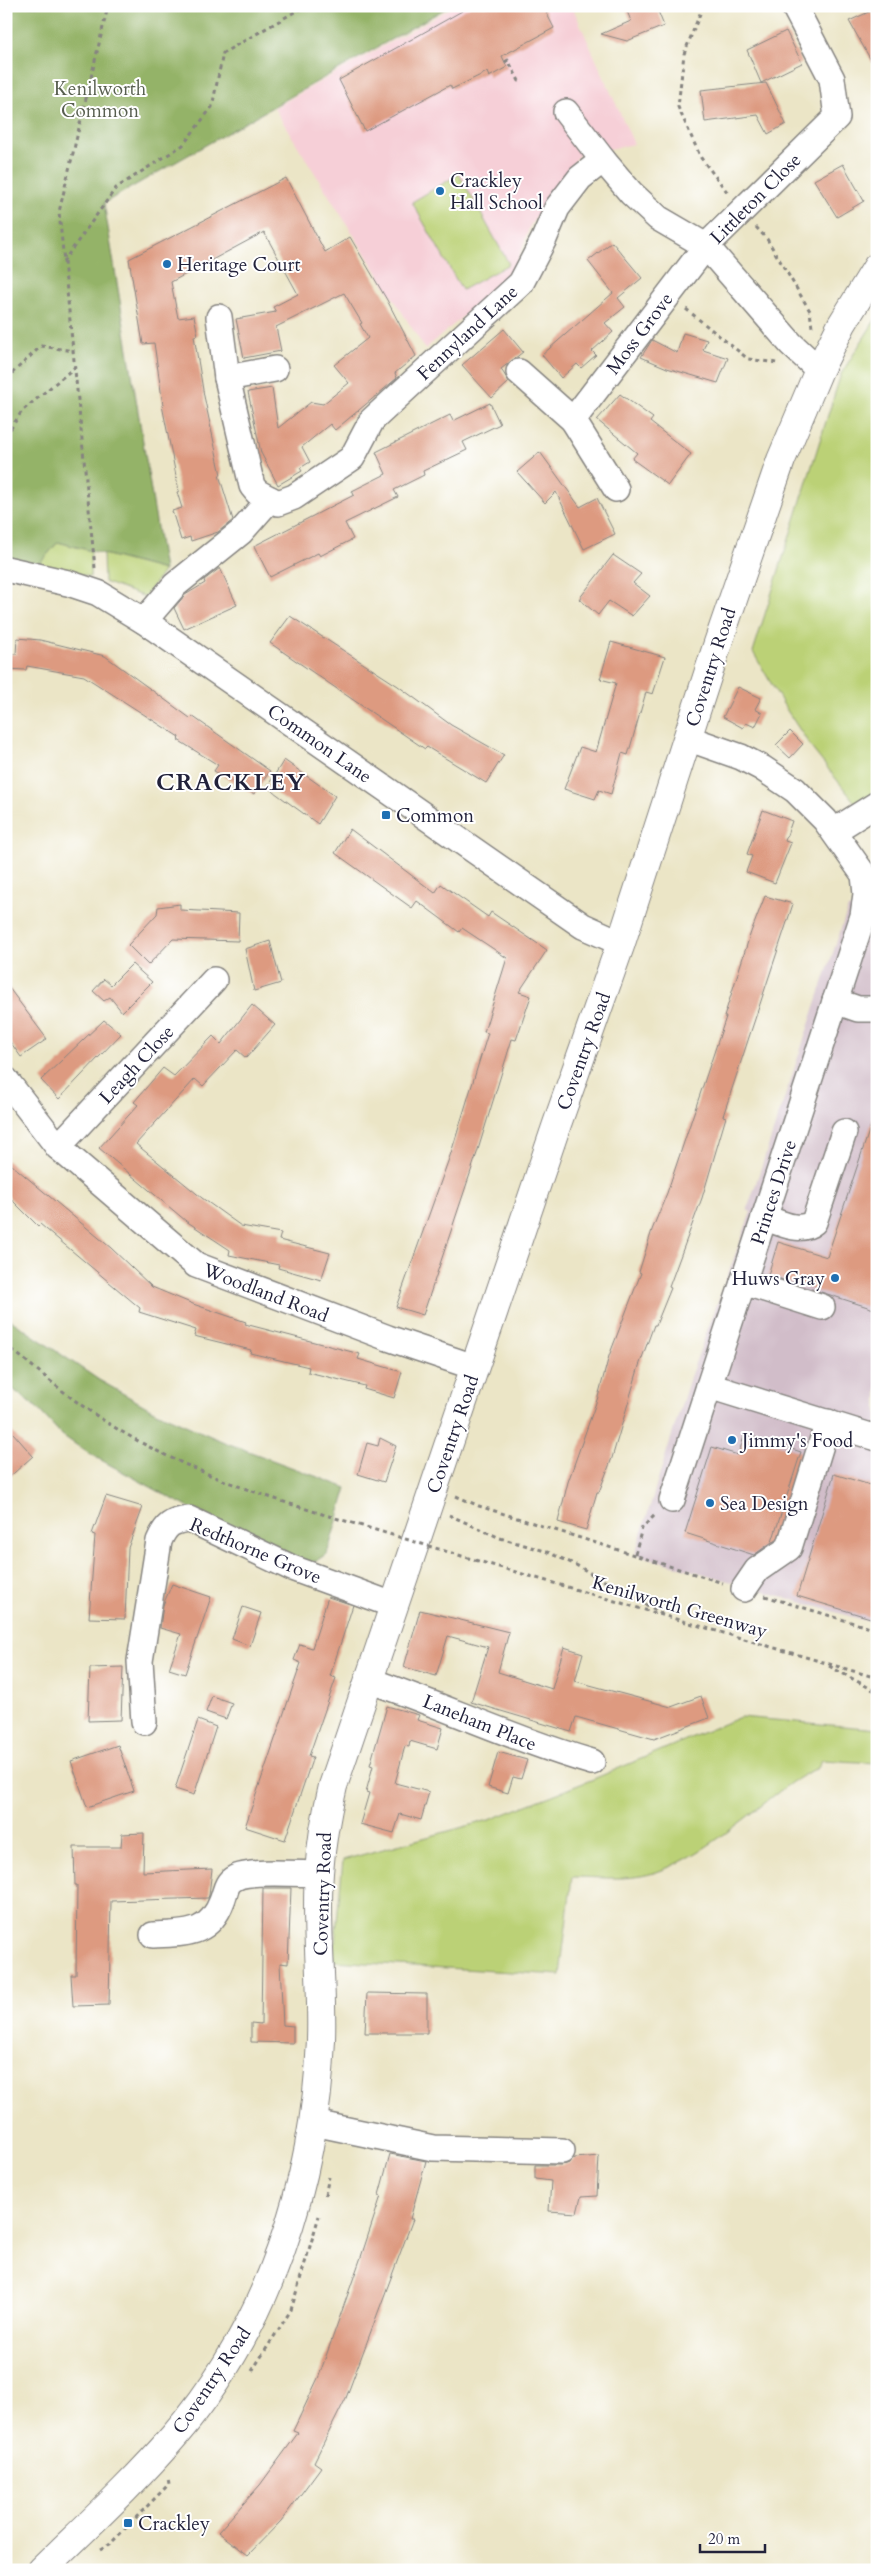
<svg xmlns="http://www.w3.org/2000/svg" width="883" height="2576" viewBox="0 0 883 2576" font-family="Cardo,serif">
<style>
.built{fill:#f6cfd7}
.industrial{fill:#d1bdc9}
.green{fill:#bbd176;stroke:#6e7a58}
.forest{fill:#94b367;stroke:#5b6a51}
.building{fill:#dd9a80}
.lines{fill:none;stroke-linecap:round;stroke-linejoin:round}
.minor-casing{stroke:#868480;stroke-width:28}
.major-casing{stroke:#868480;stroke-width:30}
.path{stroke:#868480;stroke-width:3;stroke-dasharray:4 4;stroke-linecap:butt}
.minor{stroke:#fff;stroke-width:25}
.major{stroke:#fff;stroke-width:28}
.path-bridge{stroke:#868480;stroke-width:3;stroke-dasharray:4 4;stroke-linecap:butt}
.poi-dot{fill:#1f6fb2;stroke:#fff;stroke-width:2}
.labels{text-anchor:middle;stroke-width:4;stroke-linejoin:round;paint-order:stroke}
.park-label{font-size:19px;fill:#585f50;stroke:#fff}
.poi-label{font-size:19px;fill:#22223b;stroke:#fff;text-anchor:start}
.street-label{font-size:19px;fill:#22223b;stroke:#fff}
.district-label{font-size:24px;font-weight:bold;letter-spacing:1px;fill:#22223b;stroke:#fff}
</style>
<rect width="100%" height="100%" fill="#fff"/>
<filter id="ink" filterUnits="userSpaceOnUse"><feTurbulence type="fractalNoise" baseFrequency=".02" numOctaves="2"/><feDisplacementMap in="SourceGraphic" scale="10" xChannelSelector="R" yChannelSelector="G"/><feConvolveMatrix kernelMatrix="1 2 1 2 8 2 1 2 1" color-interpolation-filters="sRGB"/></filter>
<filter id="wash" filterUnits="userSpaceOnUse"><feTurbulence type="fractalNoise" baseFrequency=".0096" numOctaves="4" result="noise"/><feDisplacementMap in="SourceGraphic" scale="20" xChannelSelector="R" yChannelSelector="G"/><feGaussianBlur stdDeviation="1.12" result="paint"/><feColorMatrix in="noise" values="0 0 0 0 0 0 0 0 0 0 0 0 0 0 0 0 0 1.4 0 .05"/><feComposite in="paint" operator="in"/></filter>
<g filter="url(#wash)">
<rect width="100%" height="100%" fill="#ebe5c6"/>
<path class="built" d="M 454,6 L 572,6 L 634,144 L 579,155 L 530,226 L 513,274 L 425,349 L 274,108 Z"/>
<path class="industrial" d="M 877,898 L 877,1624 L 635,1554 L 690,1377 L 751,1212 L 747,1210 L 848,908 Z"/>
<g class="green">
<path d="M 459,174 L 509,264 L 462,290 L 412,202 Z"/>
<path d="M 877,317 L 877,830 L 813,750 L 786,709 L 753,652 L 841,374 Z"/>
<path d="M 58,542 L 91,551 L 90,577 L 39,564 Z"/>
<path d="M 103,554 L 164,570 L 145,597 L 104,582 Z"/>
<path d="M 740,1717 L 877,1729 L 876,1763 L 822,1760 L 818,1768 C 792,1779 778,1793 756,1810 C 724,1835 681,1869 641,1876 C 619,1880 595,1877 572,1877 L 560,1975 L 333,1961 L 343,1860 L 489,1820 L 591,1780 Z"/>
</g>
<g class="forest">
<path d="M 6,6 L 450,6 L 104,203 L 164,570 L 58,542 L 39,564 L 6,560 Z"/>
<path d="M 6,1317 L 99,1380 L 156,1412 L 224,1442 L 347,1488 L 327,1554 L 307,1566 L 228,1529 L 88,1453 L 62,1435 L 36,1407 L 6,1384 Z"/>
</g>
<g id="blocks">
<g class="building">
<path d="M 471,6 L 543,6 L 554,28 L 502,56 L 507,67 L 489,77 L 487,72 L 452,89 L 450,85 L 365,131 L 339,80 Z"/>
<path d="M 625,6 L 656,6 L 664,26 L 627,41 L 601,34 L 631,21 Z"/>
<path d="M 871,11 L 877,21 L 877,71 L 849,21 Z"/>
<path d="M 786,31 L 802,63 L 761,83 L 747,50 Z"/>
<path d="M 766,83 L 786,124 L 768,134 L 758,115 L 705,122 L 701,90 Z"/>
<path d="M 843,164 L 864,201 L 837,217 L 814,180 Z"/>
<path d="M 286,178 L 325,252 L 350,237 L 387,300 L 416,356 L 395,373 L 397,378 L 377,395 L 335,430 L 330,424 L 302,447 L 310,462 L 300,468 L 302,471 L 278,485 L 261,453 L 248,392 L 272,388 L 278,428 L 311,402 L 323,404 L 349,383 L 334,365 L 368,338 L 360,324 L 362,323 L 344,293 L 276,327 L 281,351 L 244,358 L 236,319 L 276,312 L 273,307 L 298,294 L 264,232 L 171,282 L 178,318 L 194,316 L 198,335 L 194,336 L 204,396 L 221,475 L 219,475 L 233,520 L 218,532 L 191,541 L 190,537 L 181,540 L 172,511 L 182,508 L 177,492 L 179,491 L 162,405 L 163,405 L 154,343 L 143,344 L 129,259 Z"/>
<path d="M 612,242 L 642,278 L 618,298 L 625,307 L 605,323 L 613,332 L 592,351 L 596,355 L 581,368 L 577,364 L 561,378 L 542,355 L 613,293 L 588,261 Z"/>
<path d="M 504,329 L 523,352 L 501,369 L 509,382 L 492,398 L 462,365 Z"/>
<path d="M 683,333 L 707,340 L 703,350 L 728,358 L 718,383 L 667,368 L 641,357 L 652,340 L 677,353 Z"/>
<path d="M 620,394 L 653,418 L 650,422 L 691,454 L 668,485 L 632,459 L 637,453 L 597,420 Z"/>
<path d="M 490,403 L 500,424 L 463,442 L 467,450 L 423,471 L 424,475 L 394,490 L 398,497 L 345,523 L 353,539 L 320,556 L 318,553 L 270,577 L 254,546 L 354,495 L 352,491 L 386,474 L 376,452 L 450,415 L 453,421 Z"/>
<path d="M 540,452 L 580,507 L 597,498 L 615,534 L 584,549 L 556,492 L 545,503 L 517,472 Z"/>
<path d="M 613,555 L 641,574 L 633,583 L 650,596 L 632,616 L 609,601 L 598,615 L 579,599 Z"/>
<path d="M 220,568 L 237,605 L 184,629 L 174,608 L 185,595 L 205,583 L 204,580 Z"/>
<path d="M 290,616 L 398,686 L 451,725 L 504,755 L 486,783 L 427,747 L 425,749 L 270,643 Z"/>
<path d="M 17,638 L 40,640 L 105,656 L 190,718 L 192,716 L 270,771 L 254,794 L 214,771 L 218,765 L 178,740 L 179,737 L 84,676 L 27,666 L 26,670 L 6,669 L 6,654 L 16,654 Z"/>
<path d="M 611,642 L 665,657 L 653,694 L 646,692 L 628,755 L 622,753 L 611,794 L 599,790 L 595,799 L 564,789 L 580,747 L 596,752 L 616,683 L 600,679 Z"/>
<path d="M 738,687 L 761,698 L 755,709 L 762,713 L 755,727 L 746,723 L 743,728 L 723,717 Z"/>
<path d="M 790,731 L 803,744 L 790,758 L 776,745 Z"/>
<path d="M 284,760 L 335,796 L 318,824 L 267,787 Z"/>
<path d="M 763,810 L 792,821 L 785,841 L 791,843 L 775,883 L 746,872 L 752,856 L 747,854 Z"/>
<path d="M 350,829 L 435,893 L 441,884 L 488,917 L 491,912 L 547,950 L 519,992 L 531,996 L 516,1040 L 512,1039 L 477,1153 L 423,1315 L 396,1307 L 451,1153 L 488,1033 L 484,1032 L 507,958 L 462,928 L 459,932 L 417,901 L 412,908 L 335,853 Z"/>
<path d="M 765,896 L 793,904 L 723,1116 L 726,1117 L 702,1198 L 669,1287 L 671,1288 L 656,1325 L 654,1325 L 639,1366 L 612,1458 L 599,1492 L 597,1492 L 586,1530 L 558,1522 L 568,1482 L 598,1397 L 609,1356 L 641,1273 L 639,1272 L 652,1230 L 667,1193 L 726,1017 L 724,1017 L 751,932 Z"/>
<path d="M 180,904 L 180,910 L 239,913 L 238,941 L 173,939 L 148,965 L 128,945 L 157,914 L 158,907 Z"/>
<path d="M 270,941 L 281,983 L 254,991 L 245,949 Z"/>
<path d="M 132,964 L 152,982 L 122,1012 L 110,997 L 104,1001 L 93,991 L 104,979 L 111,985 Z"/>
<path d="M 6,984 L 47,1039 L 21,1057 L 6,1036 Z"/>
<path d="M 252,1005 L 275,1025 L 246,1058 L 237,1050 L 203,1086 L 195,1079 L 136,1144 L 202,1198 L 241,1226 L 281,1233 L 279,1240 L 330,1253 L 321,1280 L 278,1268 L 279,1265 L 229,1255 L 230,1250 L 186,1221 L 99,1148 L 138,1105 L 134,1102 L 163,1068 L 174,1076 L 213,1036 L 221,1044 Z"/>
<path d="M 104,1020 L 121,1034 L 59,1099 L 41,1080 Z"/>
<path d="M 874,1116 L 877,1116 L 877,1310 L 768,1275 L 778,1242 L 827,1257 Z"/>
<path d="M 6,1160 L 111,1248 L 152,1287 L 193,1304 L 246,1322 L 245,1324 L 360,1354 L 358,1359 L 402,1372 L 394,1398 L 364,1389 L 365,1386 L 308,1372 L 309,1367 L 250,1353 L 251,1350 L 194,1336 L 196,1330 L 139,1312 L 140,1308 L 40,1224 L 38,1226 L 6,1194 Z"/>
<path d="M 6,1425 L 33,1456 L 6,1480 Z"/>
<path d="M 745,1434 L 801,1452 L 772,1542 L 754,1555 L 685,1533 L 712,1447 L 738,1455 Z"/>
<path d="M 380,1438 L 396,1446 L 384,1482 L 358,1474 L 367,1443 L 378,1446 Z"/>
<path d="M 834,1474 L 877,1487 L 877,1620 L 797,1596 Z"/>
<path d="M 106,1496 L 143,1507 L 128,1548 L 125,1619 L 89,1618 L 95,1535 L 92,1534 Z"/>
<path d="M 172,1584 L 211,1597 L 185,1674 L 169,1669 L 181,1634 L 160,1628 L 163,1605 Z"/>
<path d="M 328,1597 L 353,1605 L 330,1676 L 336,1678 L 309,1756 L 313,1757 L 285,1840 L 245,1827 L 301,1663 L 294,1660 L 300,1644 L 312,1648 Z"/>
<path d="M 243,1607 L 261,1613 L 250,1646 L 232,1639 Z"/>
<path d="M 420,1610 L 509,1632 L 498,1672 L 552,1689 L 564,1647 L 583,1653 L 575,1681 L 671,1707 L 701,1696 L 709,1718 L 654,1739 L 576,1717 L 571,1732 L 471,1702 L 488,1647 L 448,1636 L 436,1676 L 404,1667 Z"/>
<path d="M 123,1667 L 121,1720 L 88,1721 L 90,1668 Z"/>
<path d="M 212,1696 L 232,1703 L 226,1719 L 206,1712 Z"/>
<path d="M 387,1706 L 419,1715 L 417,1720 L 443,1728 L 437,1749 L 410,1741 L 409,1747 L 405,1746 L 395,1783 L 429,1792 L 421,1820 L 400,1814 L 394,1833 L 360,1824 L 369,1793 L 366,1792 L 373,1766 L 370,1765 Z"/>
<path d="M 198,1720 L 216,1727 L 194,1795 L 175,1789 Z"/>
<path d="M 118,1745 L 134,1791 L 87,1807 L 71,1761 Z"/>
<path d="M 498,1752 L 527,1760 L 521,1779 L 513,1777 L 508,1793 L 488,1787 Z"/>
<path d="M 144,1833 L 143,1872 L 212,1869 L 209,1895 L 208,1898 L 111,1901 L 109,2005 L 73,2006 L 71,1975 L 76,1975 L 77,1885 L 75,1885 L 74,1847 L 121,1847 L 122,1834 Z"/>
<path d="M 263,1888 L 291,1888 L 288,1964 L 280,1963 L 283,2025 L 293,2026 L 293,2043 L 251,2042 L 251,2023 L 261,2024 Z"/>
<path d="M 367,1993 L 427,1994 L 427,2033 L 365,2033 Z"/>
<path d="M 390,2154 L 426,2161 L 410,2219 L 413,2219 L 346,2398 L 314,2462 L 321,2467 L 281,2521 L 248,2555 L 218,2532 L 260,2485 L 298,2433 L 293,2431 L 319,2376 L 361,2257 L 381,2196 L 379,2195 Z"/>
<path d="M 599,2156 L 597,2196 L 581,2197 L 577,2213 L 549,2211 L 551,2181 L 535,2179 L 535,2165 L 562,2165 L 569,2163 L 575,2158 Z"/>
</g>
</g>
</g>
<g filter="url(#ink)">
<use href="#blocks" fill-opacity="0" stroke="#868480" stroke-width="1"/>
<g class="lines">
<g class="minor-casing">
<g id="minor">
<path d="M 794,6 L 832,79 L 837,117 L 706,246 L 791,344 L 819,370"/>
<path d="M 566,112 L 603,160"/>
<path d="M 219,317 L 227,378 L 252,486 L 257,492 L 270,499"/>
<path d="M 519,372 L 573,420 L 616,489"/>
<path d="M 227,378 L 275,369"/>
<path d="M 6,569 L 68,583 L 98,593 L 144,621 L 583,926 L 621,943"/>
<path d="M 144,621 L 175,585 L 241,532 L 270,499 L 278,503 L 294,497 L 352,458 L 372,420 L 521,283 L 544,239 L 557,208 L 580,178 L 603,160 L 631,193 L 658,218 L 706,246 L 573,420"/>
<path d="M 687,738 L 741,757 L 762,768 L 795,790 L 825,820 L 864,875 L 866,894 L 863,916 L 709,1386 L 877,1438"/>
<path d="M 834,831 L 877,804"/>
<path d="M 835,1001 L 858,1009 L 877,1009"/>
<path d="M 6,1080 L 58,1147 L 196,1265 L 388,1338 L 474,1367"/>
<path d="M 58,1147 L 214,980"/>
<path d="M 764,1217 C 780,1223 800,1234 814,1222 L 844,1132"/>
<path d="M 743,1282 L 822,1307"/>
<path d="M 672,1500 L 709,1386"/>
<path d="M 744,1589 L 757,1570 L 789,1548 L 828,1422"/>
<path d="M 368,1680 C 444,1706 516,1740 592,1762"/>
<path d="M 144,1722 L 140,1661 L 159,1541 C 166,1525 171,1521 189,1519 L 292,1568 L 393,1605"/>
<path d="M 153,1935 C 185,1933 209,1936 222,1901 C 226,1892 225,1883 235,1878 C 248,1870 300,1874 319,1874"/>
<path d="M 314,2123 L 433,2148 L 562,2151"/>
</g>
</g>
<g class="major-casing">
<path id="major" d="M 42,2570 C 87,2526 134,2483 175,2435 C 269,2325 315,2183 321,2040 C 323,1984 315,1928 319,1873 C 321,1843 326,1815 333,1786 L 557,1124 L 621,943 L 718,643 L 781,460 L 819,370 L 842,324 L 877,267"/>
</g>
<g class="path">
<path d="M 703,6 L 684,54 L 678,107 L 701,158 L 728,193"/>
<path d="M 505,62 L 508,60 L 519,81 L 522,81"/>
<path d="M 756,227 L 767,239 L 810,311 L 812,327"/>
<path d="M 63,262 L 116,188 L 183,145 L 212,107 L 223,53 L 305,6"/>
<path d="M 686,309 L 748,359 L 777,363"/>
<path d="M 6,379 L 41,346 L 74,351"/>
<path d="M 6,436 L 22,411 L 75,367"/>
<path d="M 95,568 L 59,212 L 108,6"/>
<path d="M 6,1345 C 32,1365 57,1388 84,1407 C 166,1466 264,1497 359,1525"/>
<path d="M 456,1496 L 479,1506 L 723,1583"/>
<path d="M 449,1515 L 500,1538 L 545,1551 L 576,1565 L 663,1614"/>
<path d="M 635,1554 L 642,1528 L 655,1515"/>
<path d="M 475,1560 L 877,1678"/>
<path d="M 765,1596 L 877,1630"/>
<path d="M 829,1666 L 877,1692"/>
<path d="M 325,2195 L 329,2177"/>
<path d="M 252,2371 L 291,2310 L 319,2216"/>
<path d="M 100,2550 L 109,2545 L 169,2484 L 168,2478"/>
</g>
<use href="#minor" class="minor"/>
<use href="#major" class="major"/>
<path class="path-bridge" d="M 359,1525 L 475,1560"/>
</g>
</g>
<g class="poi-dot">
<circle cx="440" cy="191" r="5"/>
<circle cx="167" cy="264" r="5"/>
<rect x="381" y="810" width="10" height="10" rx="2.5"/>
<circle cx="835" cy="1278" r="5"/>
<circle cx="732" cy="1440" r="5"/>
<circle cx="710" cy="1503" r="5"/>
<rect x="123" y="2518" width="10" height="10" rx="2.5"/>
</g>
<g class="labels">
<g class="park-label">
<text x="100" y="95">Kenilworth<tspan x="100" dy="22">Common</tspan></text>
</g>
<g class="poi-label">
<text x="450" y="187">Crackley<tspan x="450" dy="22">Hall School</tspan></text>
<text x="177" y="271">Heritage Court</text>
<text x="396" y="822">Common</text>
<text x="825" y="1285" text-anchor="end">Huws Gray</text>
<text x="742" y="1447">Jimmy's Food</text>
<text x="720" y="1510">Sea Design</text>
<text x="138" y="2530">Crackley</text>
</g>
<g class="street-label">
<text transform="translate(755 198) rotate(-45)" y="7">Littleton Close</text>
<text transform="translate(467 332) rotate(-43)" y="7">Fennyland Lane</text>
<text transform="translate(639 333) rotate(-53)" y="7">Moss Grove</text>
<text transform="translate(710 667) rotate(-72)" y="7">Coventry Road</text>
<text transform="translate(320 743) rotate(35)" y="7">Common Lane</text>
<text transform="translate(583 1051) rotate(-70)" y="7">Coventry Road</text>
<text transform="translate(136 1064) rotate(-47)" y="7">Leagh Close</text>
<text transform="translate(773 1192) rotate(-72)" y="7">Princes Drive</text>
<text transform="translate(266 1292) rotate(21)" y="7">Woodland Road</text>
<text transform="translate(452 1434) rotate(-71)" y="7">Coventry Road</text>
<text transform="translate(256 1550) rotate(23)" y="7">Redthorne Grove</text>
<text transform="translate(680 1606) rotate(16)" y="7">Kenilworth Greenway</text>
<text transform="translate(480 1722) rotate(22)" y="7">Laneham Place</text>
<text transform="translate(322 1894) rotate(-88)" y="7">Coventry Road</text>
<text transform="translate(211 2380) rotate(-56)" y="7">Coventry Road</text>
</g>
<g class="district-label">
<text x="231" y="790">CRACKLEY</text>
</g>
</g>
<rect width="883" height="2576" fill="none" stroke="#fff" stroke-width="25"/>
<path d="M700 2544v8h65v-8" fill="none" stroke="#22223b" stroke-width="2.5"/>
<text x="708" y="2544" font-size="15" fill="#22223b" stroke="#ffffff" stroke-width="4" paint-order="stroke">20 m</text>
</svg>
